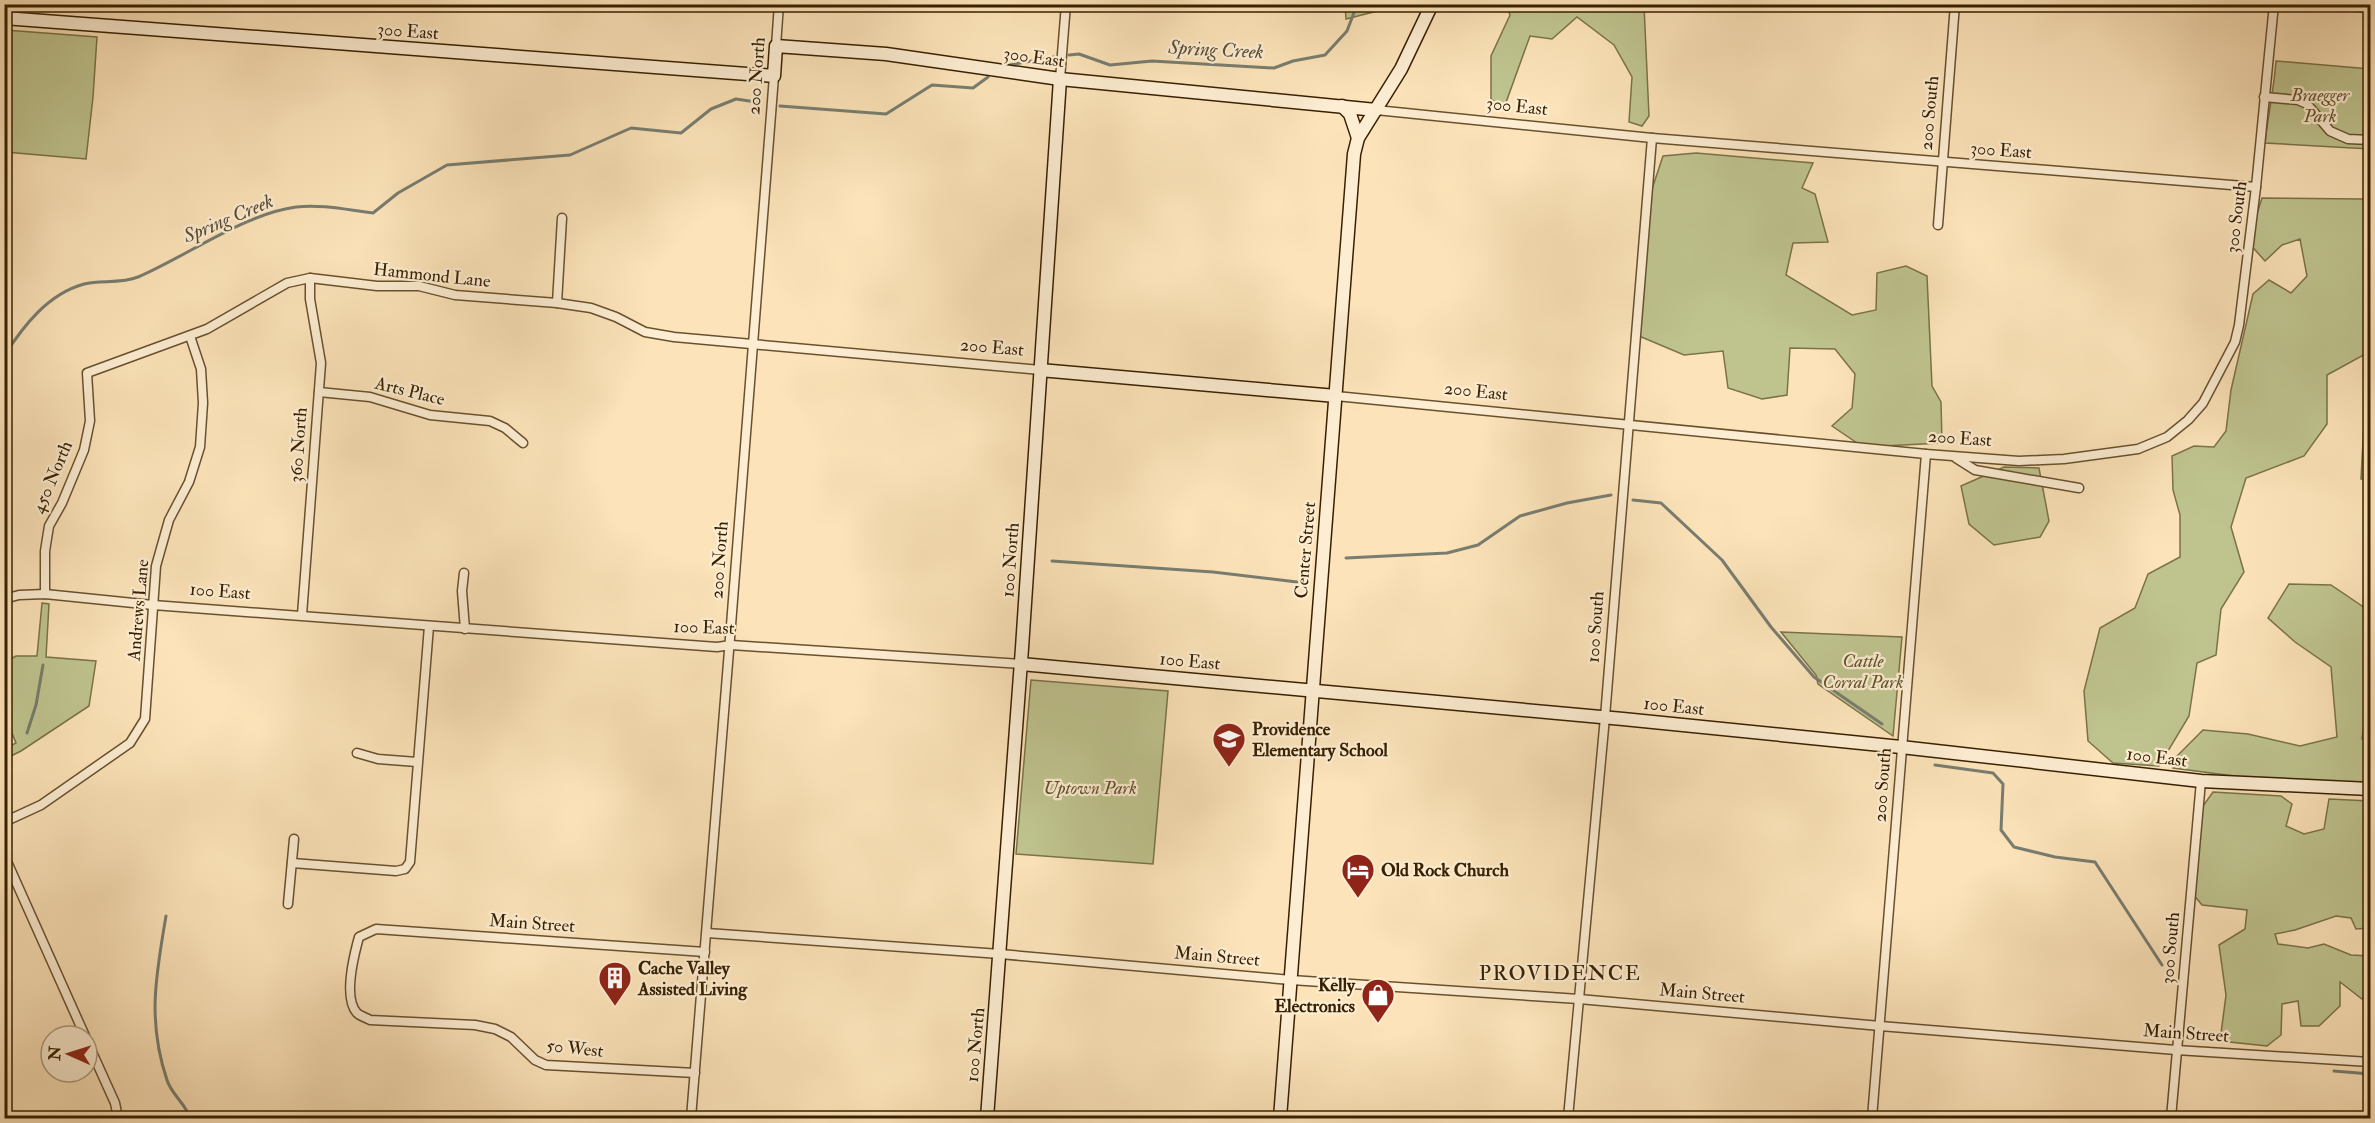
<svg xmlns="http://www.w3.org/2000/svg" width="2375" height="1123" viewBox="0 0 2375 1123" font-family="'IM FELL Double Pica',serif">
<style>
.green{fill:#bfc48f;stroke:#7b7248;stroke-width:1.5}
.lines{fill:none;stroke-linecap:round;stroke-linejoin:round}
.stream{stroke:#787d70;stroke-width:3}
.street-casing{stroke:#68512e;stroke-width:11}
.secondary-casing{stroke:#372000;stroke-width:15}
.street{stroke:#fdedd2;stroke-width:8}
.secondary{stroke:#fdedd2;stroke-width:12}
.labels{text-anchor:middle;stroke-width:4.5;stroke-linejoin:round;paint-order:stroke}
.street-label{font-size:18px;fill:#372000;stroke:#fdedd2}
.park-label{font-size:18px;font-style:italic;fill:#60512b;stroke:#fdedd2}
.poi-label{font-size:18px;font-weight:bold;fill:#372000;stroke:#fdedd2;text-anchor:start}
.water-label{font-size:20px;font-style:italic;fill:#584e38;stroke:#fdedd2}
.quarter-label{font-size:21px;letter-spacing:1.5px;fill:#372000;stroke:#fdedd2}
</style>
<rect width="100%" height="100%" fill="#fce3b9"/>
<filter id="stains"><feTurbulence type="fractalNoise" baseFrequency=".00333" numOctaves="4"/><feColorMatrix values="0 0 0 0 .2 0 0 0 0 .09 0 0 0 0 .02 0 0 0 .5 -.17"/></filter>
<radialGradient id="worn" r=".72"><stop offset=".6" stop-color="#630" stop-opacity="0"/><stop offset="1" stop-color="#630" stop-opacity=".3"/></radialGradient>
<g class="green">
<path d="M 1345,5 L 1345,4 L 1401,5 L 1346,19 Z"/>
<path d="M 1506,5 L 1644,5 L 1649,116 L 1642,126 L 1629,122 L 1632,77 L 1614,45 L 1577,17 L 1552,39 L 1530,36 L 1504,108 L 1491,99 L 1491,56 L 1510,15 Z"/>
<path d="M 5,30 L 97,37 L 93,97 L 86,159 L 5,152 Z"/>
<path d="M 2276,61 L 2370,69 L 2370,149 L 2265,143 C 2268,115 2274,89 2276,61 Z"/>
<path d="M 1696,153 L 1813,163 L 1802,188 L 1815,194 L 1828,242 L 1793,243 L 1786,275 L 1852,315 L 1876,310 L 1877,273 L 1906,266 L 1927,276 L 1932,386 L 1941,402 L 1942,443 L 1863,447 L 1832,426 L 1852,408 L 1855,374 L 1835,349 L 1790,348 L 1787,395 L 1762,399 L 1728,388 L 1723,351 L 1684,355 L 1639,336 L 1649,198 L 1663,156 Z"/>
<path d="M 2262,198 L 2363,199 L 2370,230 L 2370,354 L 2367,353 L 2327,375 L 2327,424 L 2304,456 L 2246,478 L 2231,527 L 2244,572 L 2221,609 L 2216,655 L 2197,663 L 2189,716 L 2159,766 L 2113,763 L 2088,741 L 2084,691 L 2100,628 L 2135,608 L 2148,574 L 2180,557 L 2180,515 L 2173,490 L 2172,456 L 2194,446 L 2214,447 L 2226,431 L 2231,390 L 2253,294 L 2269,280 L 2291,293 L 2307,276 L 2300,239 L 2282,245 L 2265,261 L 2248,242 Z"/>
<path d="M 2370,389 L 2370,481 L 2361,479 L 2365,404 Z"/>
<path d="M 2004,467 L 2039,468 L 2049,521 L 2040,537 L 1994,545 L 1969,524 L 1961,486 Z"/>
<path d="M 2289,584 L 2331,585 L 2362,606 L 2370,617 L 2370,701 L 2367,706 L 2362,739 L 2370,738 L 2370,791 L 2335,789 L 2173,768 L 2174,759 L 2203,730 L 2248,734 L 2300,746 L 2337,737 L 2331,667 L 2295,642 L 2268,618 Z"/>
<path d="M 42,603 L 49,604 L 46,657 L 96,661 L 89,706 L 21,751 L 5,759 L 5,749 L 16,743 L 5,716 L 5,662 L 16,656 L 37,656 Z"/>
<path d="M 1781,632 L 1902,637 L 1893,736 L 1818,684 L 1816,675 Z"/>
<path d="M 1031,680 L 1168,691 L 1153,864 L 1016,854 Z"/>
<path d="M 2213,792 L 2281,796 L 2292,804 L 2286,826 L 2304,834 L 2324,829 L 2329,799 L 2370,801 L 2370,928 L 2356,929 L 2351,918 L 2336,916 L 2295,930 L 2275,934 L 2278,944 L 2308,948 L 2324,944 L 2351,955 L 2370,956 L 2370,998 L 2362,999 L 2340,982 L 2340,1006 L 2319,1026 L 2301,1026 L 2298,1001 L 2282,1004 L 2281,1035 L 2267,1046 L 2220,1041 L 2226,995 L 2219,945 L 2245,929 L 2247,910 L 2202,905 L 2193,894 L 2203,806 Z"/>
</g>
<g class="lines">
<g class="stream">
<path d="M 1069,55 L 1079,54 L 1110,65 L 1152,61 L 1274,68 L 1293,61 L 1325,55 L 1347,31 L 1355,10 L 1372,4"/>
<path d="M 1004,66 L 1054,57"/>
<path d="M 780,106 L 886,114 L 932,85 L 973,88 L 988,77"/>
<path d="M 4,356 C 24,325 48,294 84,284 C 101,280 121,284 138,277 C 187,256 244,214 296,207 C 321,204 348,210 373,213 L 398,193 L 447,165 L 570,155 L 631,128 L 681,133 L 711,109 L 736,99 L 756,102"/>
<path d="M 1633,500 L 1661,503 L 1722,560 L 1771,627 L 1814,677 L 1882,724"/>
<path d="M 1346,558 L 1447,553 L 1478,545 L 1520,516 L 1567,503 L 1611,495"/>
<path d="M 1052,561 L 1213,572 L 1297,582"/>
<path d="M 27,733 L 36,705 L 43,665"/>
<path d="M 1935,765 L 1993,773 L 2003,784 L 2001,830 L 2014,847 L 2055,857 L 2095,862 L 2162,965"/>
<path d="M 166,916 C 156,975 147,1021 167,1080 C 171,1094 186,1104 190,1118"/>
<path d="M 2334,1071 L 2370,1074"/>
</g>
<g class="street-casing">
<g id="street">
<path d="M 2324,4 L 2370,8"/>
<path d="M 776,46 L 779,4"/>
<path d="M 1060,79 L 1066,4"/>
<path d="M 2264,97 L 2298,100 L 2307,104 L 2330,131 L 2348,139 L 2370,140"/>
<path d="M 1376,110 L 1652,138 L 2256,187"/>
<path d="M 1938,225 L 1955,4"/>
<path d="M 557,303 L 562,218"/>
<path d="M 319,392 L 370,397 L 430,415 L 490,421 L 505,428 L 523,443"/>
<path d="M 1336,396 L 1926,454 L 2019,461 L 2064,459 L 2138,449 L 2167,437 L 2188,420 L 2203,403 L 2235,342 L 2239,325 L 2256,187 L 2274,4"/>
<path d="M 1956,458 L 1975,470 L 2079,488"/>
<path d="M 464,573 L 462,591 L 465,629"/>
<path d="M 45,594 L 45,551 L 49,526 L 62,503 L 84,450 L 90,421 L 87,373 L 207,329 L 287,283 L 310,278 L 377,286 L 419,286 L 455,295 L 557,303 L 591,308 L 616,317 L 645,332 L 674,337 L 1040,370"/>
<path d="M 4,599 L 19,595 L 45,594 L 153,605 L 717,647 L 731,645 L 1021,664"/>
<path d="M 302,615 L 321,363 L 310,299 L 310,278"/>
<path d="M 357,753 L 378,759 L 417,762"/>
<path d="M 4,822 L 41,805 L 130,743 L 145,719 L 156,566 L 169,520 L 189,482 L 200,447 L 203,403 L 201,369 L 190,336"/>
<path d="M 4,855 L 85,1036"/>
<path d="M 292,863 L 396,871 L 405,869 L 410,862 L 429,626"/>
<path d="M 288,904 L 294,839"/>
<path d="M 707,933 L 1000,954 L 1291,980 L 1579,999 L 1880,1026 L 2176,1050 L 2370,1062"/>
<path d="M 87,1041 L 115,1103 L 118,1118"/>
<path d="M 695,1073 L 546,1065 L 535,1060 L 511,1037 L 495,1029 L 475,1025 L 370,1020 C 367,1018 360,1016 357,1013 C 343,998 354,955 359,937 L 376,929 L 705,952"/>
<path d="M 691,1118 C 720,771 747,423 774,76"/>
<path d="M 1568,1118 L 1605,717 L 1652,138"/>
<path d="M 1872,1118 L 1926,454"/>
<path d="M 2171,1118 L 2201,781"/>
</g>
</g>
<g class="secondary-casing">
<g id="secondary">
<path d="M 4,18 L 774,76 L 776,46 L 886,54 L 1060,79 L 1376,110"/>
<path d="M 1342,106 L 1350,114 L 1358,138"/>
<path d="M 1040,370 L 1336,396"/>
<path d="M 1021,664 L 1623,719 L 1901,747 L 2201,781 L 2370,789"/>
<path d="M 987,1118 L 1022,648 L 1060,79"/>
<path d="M 1280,1118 L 1354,154 L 1358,138 L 1401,69 L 1432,4"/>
</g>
</g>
<use href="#street" class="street"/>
<use href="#secondary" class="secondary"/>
</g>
<defs>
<g id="school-pin" transform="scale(1.725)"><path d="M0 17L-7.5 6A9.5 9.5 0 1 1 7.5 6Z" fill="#8f2418" stroke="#fdedd2"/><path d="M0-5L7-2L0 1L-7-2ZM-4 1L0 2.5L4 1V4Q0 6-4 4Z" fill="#fff"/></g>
<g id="hotel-pin" transform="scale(1.725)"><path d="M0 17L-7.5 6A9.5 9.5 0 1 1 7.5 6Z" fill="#8f2418" stroke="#fdedd2"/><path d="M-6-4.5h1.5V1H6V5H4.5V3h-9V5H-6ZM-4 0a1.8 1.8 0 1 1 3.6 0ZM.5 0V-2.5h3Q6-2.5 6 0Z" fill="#fff"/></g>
<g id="building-pin" transform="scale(1.725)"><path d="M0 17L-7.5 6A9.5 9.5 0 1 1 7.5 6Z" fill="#8f2418" stroke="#fdedd2"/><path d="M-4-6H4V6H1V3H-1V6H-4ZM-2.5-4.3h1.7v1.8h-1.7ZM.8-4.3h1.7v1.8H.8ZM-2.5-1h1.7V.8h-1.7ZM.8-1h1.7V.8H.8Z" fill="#fff"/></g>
<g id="shop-pin" transform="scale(1.725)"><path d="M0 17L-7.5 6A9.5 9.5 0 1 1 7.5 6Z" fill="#8f2418" stroke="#fdedd2"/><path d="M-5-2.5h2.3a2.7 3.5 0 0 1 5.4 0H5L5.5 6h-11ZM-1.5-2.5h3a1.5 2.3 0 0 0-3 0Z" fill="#fff"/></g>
</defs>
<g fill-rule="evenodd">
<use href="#school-pin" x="1229" y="739"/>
<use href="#hotel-pin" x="1358" y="870"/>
<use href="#building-pin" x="615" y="978"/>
<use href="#shop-pin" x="1378" y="995"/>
</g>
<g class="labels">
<g class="street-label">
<text transform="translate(408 31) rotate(4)" y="6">300 East</text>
<text transform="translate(1034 57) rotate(8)" y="6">300 East</text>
<text transform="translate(756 76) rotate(-86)" y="6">200 North</text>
<text transform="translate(1517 106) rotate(6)" y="6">300 East</text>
<text transform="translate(1929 113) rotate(-85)" y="6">200 South</text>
<text transform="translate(2001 150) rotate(4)" y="6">300 East</text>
<text transform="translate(2236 217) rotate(-83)" y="6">300 South</text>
<text transform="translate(432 275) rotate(6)" y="6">Hammond Lane</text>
<text transform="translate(992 347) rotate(5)" y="6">200 East</text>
<text transform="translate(410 391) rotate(14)" y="6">Arts Place</text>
<text transform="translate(1476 391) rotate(6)" y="6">200 East</text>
<text transform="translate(1960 438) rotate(4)" y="6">200 East</text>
<text transform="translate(298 445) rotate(-86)" y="6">360 North</text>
<text transform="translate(52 477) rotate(-67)" y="6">450 North</text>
<text transform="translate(1305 550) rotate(-85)" y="6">Center Street</text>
<text transform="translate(719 560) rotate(-86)" y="6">200 North</text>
<text transform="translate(1010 560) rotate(-86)" y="6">100 North</text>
<text transform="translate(220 591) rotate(4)" y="6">100 East</text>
<text transform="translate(138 610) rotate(-85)" y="6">Andrews Lane</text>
<text transform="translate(704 627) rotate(2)" y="6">100 East</text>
<text transform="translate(1595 627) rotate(-86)" y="6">100 South</text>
<text transform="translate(1190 661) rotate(5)" y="6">100 East</text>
<text transform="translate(1674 706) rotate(6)" y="6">100 East</text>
<text transform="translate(2157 757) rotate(7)" y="6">100 East</text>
<text transform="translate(1882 785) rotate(-86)" y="6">200 South</text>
<text transform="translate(532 923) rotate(4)" y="6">Main Street</text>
<text transform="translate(2170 948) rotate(-85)" y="6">300 South</text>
<text transform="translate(1217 956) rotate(5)" y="6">Main Street</text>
<text transform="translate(1702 993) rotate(5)" y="6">Main Street</text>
<text transform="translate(2186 1033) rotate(4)" y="6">Main Street</text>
<text transform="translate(975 1045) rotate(-85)" y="6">100 North</text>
<text transform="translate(575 1048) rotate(6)" y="6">50 West</text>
</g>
<g class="park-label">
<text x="2320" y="101">Braegger<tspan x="2320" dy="21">Park</tspan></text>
<text x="1863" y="667">Cattle<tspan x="1863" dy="21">Corral Park</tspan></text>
<text x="1090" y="794">Uptown Park</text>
</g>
<g class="poi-label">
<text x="1252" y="735">Providence<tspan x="1252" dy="21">Elementary School</tspan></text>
<text x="1381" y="876">Old Rock Church</text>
<text x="638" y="974">Cache Valley<tspan x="638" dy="21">Assisted Living</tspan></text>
<text x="1355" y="991" text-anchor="end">Kelly<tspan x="1355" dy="21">Electronics</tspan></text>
</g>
<g class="water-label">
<text transform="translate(1216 49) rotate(3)" y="7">Spring Creek</text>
<text transform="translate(228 218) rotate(-23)" y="7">Spring Creek</text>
</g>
<g class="quarter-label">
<text x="1560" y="980">PROVIDENCE</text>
</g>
</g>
<rect width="2375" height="1123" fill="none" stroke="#fce3b9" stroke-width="24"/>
<rect x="6" y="6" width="2363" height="1111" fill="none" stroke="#372000" stroke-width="3"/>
<rect x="12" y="12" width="2351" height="1099" fill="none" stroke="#372000" stroke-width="1.5"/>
<g transform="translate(69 1054) rotate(273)"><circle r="28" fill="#fdedd2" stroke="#ae9b7e" stroke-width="1.5"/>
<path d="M0-4.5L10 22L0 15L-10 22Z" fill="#8f2418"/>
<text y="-9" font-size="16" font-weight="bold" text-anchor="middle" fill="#372000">N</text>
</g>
<rect width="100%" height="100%" filter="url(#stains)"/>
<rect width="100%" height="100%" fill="url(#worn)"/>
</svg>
